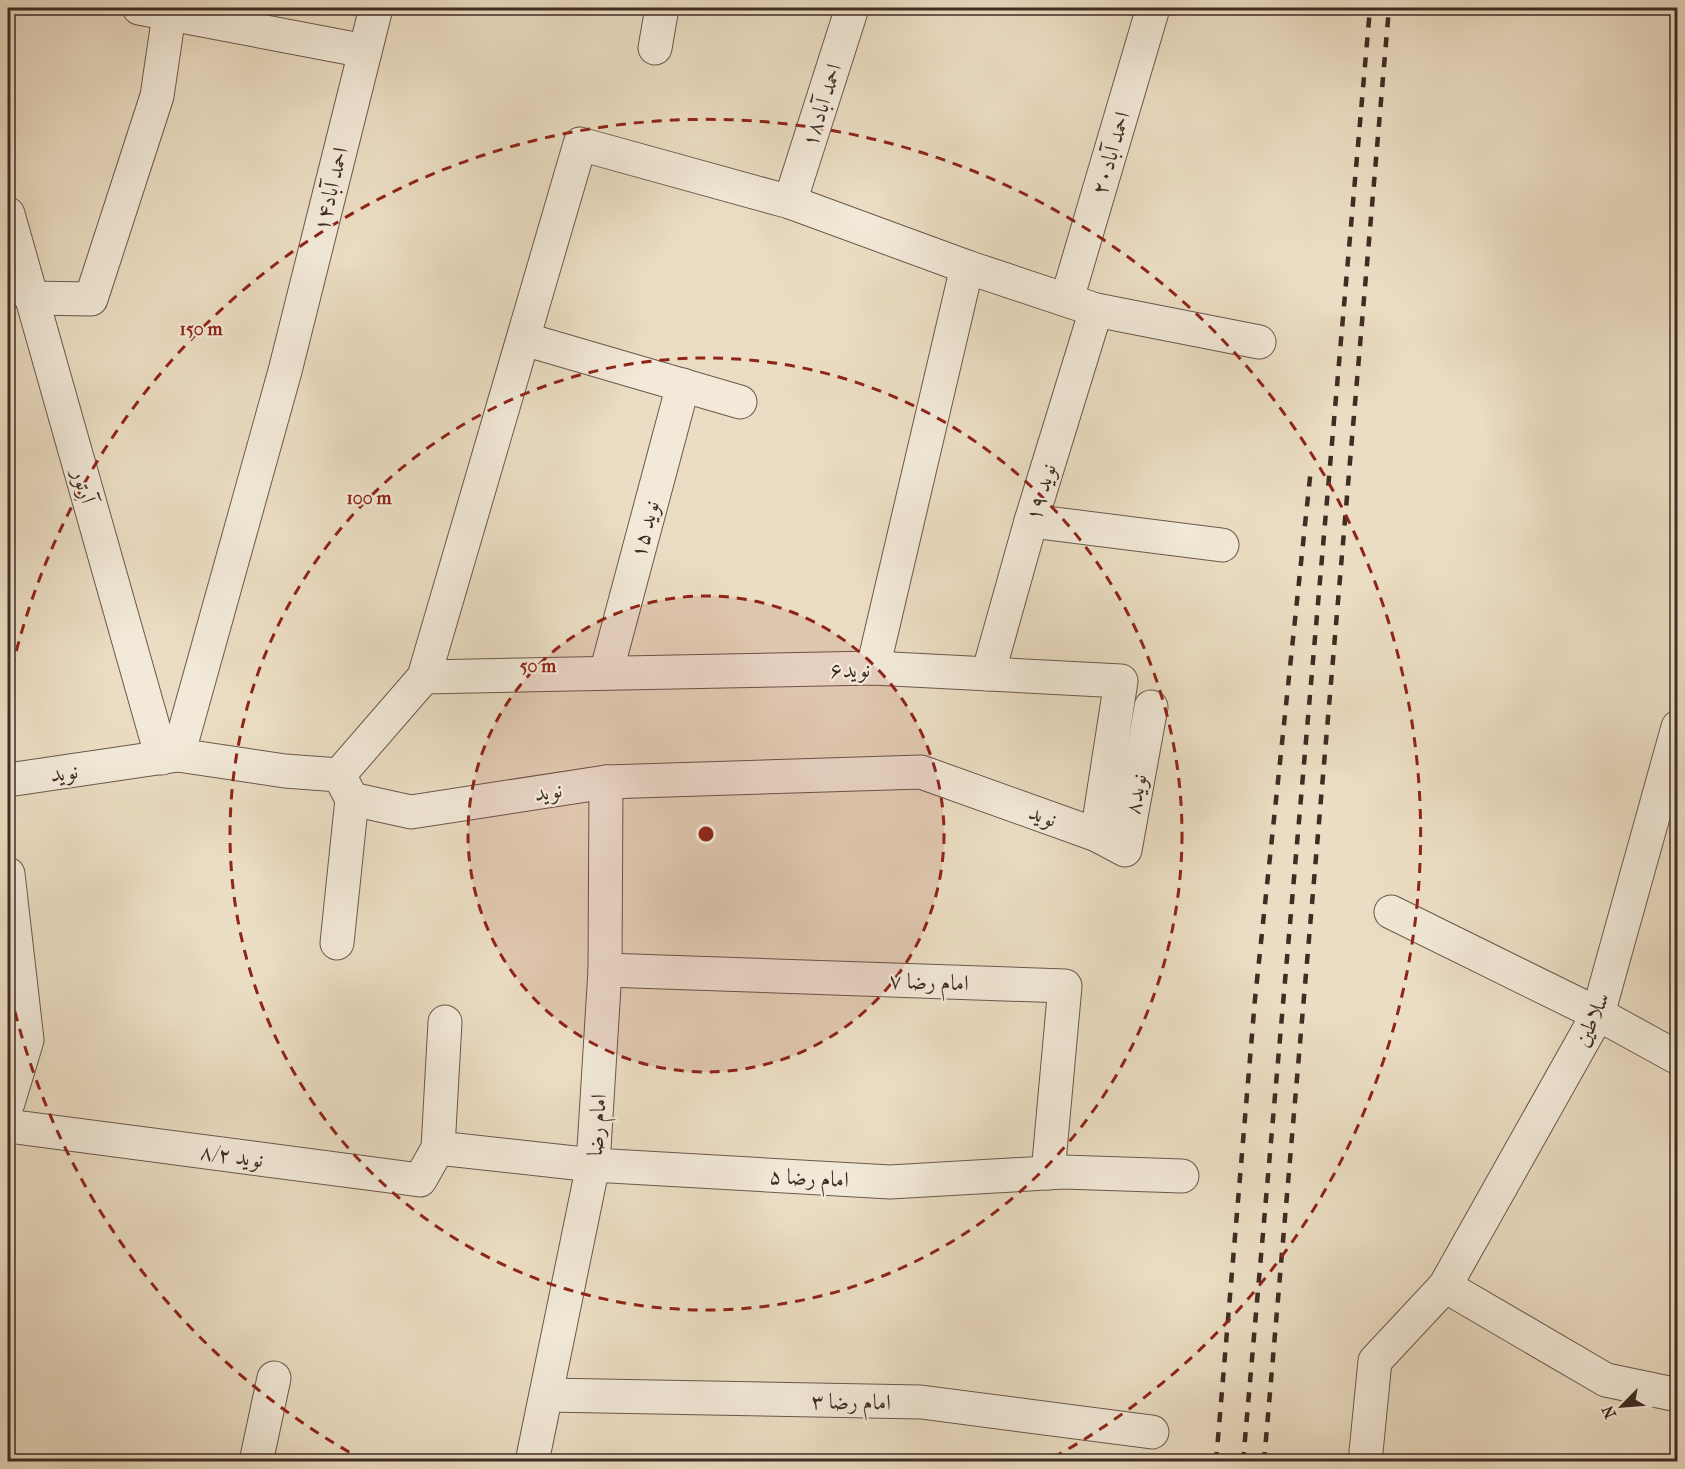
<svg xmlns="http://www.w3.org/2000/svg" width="1685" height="1469" viewBox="0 0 1685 1469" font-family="'IM FELL French Canon',Amiri,serif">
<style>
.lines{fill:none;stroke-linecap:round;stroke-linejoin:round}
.minor-casing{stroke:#6a584c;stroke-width:35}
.minor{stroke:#f2e9d8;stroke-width:33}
.rail{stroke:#3f2c24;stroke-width:4.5;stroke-dasharray:10 10;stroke-linecap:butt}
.ring{fill:none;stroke:#8f2418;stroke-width:3;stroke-dasharray:10 8}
.labels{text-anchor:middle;stroke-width:4.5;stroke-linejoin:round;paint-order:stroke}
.street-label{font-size:22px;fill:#3f2c24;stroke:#f2e9d8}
.centre{fill:#8f2418;stroke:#f2e9d8;stroke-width:3}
.ring-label{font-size:18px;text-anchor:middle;font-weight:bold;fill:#8f2418;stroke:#f2e9d8;stroke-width:4.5;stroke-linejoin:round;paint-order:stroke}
</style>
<rect width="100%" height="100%" fill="#ebddc3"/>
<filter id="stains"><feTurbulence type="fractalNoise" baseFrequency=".00333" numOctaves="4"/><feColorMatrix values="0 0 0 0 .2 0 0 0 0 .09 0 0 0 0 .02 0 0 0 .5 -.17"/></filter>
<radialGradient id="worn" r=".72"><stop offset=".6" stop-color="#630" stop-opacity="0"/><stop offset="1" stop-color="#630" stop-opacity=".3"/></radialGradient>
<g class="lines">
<g class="minor-casing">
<g id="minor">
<path d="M 139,8 L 365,51"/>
<path d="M 655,48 L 662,8"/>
<path d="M 790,202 L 852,8"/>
<path d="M 8,214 L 162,758"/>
<path d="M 31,298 L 91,299 L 157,96 L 170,8"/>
<path d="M 1067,299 L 1153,8"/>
<path d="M 524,339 L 740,402"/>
<path d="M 1031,521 L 1222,545"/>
<path d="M 873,668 L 967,267"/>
<path d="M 606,673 L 683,385"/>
<path d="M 988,674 L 1031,521 L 1096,310"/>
<path d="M 424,677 L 873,668 L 1121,681 L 1097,835"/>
<path d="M 178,755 L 285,371 L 376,8"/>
<path d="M 339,775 L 424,677 L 580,144 L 790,202 L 967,267 L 1096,310 L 1259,342"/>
<path d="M 8,780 L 178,755 L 285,771 L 339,775 L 352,799 L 411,812 L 606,782 L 921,772 L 1097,835 L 1125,850 L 1151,707"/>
<path d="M 8,874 L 27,1040 L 8,1103"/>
<path d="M 1391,912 L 1598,1014 L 1678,1058"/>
<path d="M 337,943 L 352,799"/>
<path d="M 605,970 L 1065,986 L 1048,1173"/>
<path d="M 8,1126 L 420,1180 L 438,1148 L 445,1022"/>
<path d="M 438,1148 L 593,1165 L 890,1182 L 1064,1172 L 1182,1176"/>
<path d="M 1445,1286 L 1606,1380 L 1678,1395"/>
<path d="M 547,1395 L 921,1402 L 1152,1432"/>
<path d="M 256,1462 L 274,1378"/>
<path d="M 532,1462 L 593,1165 L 605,970 L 606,782"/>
<path d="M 1365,1462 L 1375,1361 L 1445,1286 L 1598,1014 L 1678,727"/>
</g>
</g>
<use href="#minor" class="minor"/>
<g class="rail">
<path d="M 1216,1462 L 1255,999 L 1311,468"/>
<path d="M 1243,1462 L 1370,8"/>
<path d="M 1264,1462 L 1389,8"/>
</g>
</g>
<circle cx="706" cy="834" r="238" fill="#8f2418" fill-opacity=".12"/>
<g class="ring">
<circle cx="706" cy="834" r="238"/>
<circle cx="706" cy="834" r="476"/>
<path d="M365 1461A714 714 0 0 1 8 982M8 686A714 714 0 1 1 1047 1461"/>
</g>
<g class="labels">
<g class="street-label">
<text transform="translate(821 105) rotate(-72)" y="8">احمد آباد۱۸</text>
<text transform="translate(1110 153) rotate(-73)" y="8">احمد آباد۲۰</text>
<text transform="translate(330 189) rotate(-76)" y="8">احمد آباد۱۴</text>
<text transform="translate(85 486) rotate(74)" y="8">آرتور</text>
<text transform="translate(1040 492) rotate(-73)" y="8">نوید ۱۹</text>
<text transform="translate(644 529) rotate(-75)" y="8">نوید ۱۵</text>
<text transform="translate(850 669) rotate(-1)" y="8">نوید۶</text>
<text transform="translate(64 772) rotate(-8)" y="8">نوید</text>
<text transform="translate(548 791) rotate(-9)" y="8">نوید</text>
<text transform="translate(1135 794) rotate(-80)" y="8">نوید۸</text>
<text transform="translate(1043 815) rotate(20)" y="8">نوید</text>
<text transform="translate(929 981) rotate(2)" y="8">امام رضا ۷</text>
<text transform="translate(1591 1019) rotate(-66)" y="8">سلاطین</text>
<text transform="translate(596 1125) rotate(-86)" y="8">امام رضا</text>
<text transform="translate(232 1155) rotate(8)" y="8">نوید ۸/۲</text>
<text transform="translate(809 1177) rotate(3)" y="8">امام رضا ۵</text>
<text transform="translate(851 1401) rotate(1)" y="8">امام رضا ۳</text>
</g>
</g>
<circle cx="706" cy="834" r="9" class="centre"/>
<g class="ring-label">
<text x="201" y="335">150 m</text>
<text x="369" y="504">100 m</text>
<text x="538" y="672">50 m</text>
</g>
<rect width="1685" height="1469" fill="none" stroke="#ebddc3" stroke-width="30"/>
<rect x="9" y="9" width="1667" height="1451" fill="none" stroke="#3f2c24" stroke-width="3"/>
<rect x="15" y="15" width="1655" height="1439" fill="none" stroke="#3f2c24" stroke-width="1.5"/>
<g transform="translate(1622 1406) rotate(245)" stroke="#f2e9d8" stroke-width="4.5" paint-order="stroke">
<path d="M0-4.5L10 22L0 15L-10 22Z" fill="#3f2c24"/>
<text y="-9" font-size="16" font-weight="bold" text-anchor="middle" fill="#3f2c24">N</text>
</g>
<rect width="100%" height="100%" filter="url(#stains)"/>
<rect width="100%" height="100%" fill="url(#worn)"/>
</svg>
